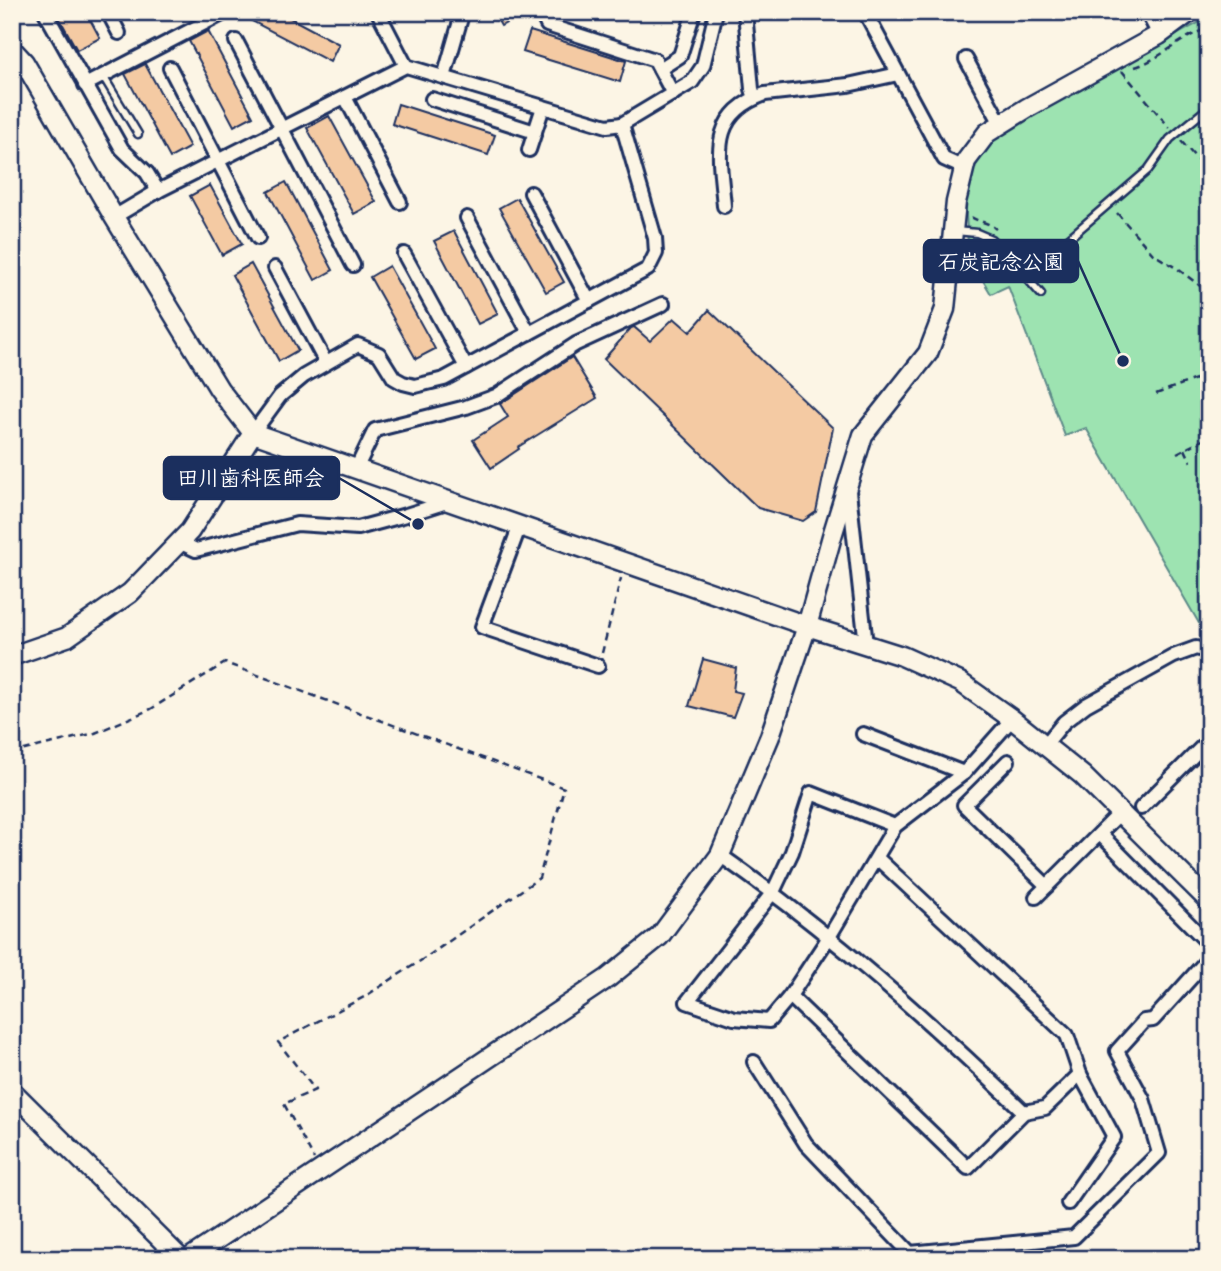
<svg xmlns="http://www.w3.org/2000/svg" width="1221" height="1271" viewBox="0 0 1221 1271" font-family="Mali,'Klee One',sans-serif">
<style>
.green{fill:#9de3b1;stroke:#5c8988;stroke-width:2}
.building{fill:#f4caa3;stroke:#1b2f5e;stroke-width:2}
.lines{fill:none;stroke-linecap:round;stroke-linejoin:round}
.lane-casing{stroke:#1b2f5e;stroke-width:11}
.street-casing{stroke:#1b2f5e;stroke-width:18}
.secondary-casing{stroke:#1b2f5e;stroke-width:23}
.path{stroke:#1b2f5e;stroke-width:2.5;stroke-dasharray:7 5;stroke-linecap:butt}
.lane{stroke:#fcf5e5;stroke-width:6}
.street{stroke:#fcf5e5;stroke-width:12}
.secondary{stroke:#fcf5e5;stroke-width:18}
.leader{fill:none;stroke:#1b2f5e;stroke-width:2.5}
.callout-dot{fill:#1b2f5e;stroke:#fcf5e5;stroke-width:2.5}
.callout{fill:#1b2f5e;stroke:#1b2f5e;stroke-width:2.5}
.callout-label{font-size:21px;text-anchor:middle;font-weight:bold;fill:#fff}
</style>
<rect width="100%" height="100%" fill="#fcf5e5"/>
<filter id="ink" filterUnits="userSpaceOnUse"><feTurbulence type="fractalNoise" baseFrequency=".0143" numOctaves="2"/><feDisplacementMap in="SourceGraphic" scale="14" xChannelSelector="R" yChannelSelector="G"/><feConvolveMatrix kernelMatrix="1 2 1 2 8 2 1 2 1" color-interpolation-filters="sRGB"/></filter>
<g filter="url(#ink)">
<path class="green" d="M 1209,17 L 1209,637 L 1204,632 L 1086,428 L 1065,436 L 1008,286 L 991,294 L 969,257 L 965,201 L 975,161 L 986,145 L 1028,116 Z"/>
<g class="building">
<path d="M 56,12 L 86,12 L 100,38 L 77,50 Z"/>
<path d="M 235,12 L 279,12 L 339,44 L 330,62 Z"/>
<path d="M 493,12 L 526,12 L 501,26 Z"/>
<path d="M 208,31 L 253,116 L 234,126 L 189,41 Z"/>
<path d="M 530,31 L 626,61 L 620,82 L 523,52 Z"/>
<path d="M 145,64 L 190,147 L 170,158 L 125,74 Z"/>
<path d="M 398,104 L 495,135 L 488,155 L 392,124 Z"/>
<path d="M 329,116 L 376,202 L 354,214 L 307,128 Z"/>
<path d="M 286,182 L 333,270 L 315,280 L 268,192 Z"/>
<path d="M 210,185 L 242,244 L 222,255 L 190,196 Z"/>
<path d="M 517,198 L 564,282 L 546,292 L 499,208 Z"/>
<path d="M 454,231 L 498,314 L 478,324 L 434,241 Z"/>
<path d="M 251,264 L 298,350 L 279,361 L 232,275 Z"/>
<path d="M 389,266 L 435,349 L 416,359 L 370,277 Z"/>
<path d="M 709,310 L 833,428 L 816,512 L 803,521 L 758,508 L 604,359 L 631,328 L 634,327 L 650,341 L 674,318 L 690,332 Z"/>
<path d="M 572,357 L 597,398 L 518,447 L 519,449 L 491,468 L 473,440 L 508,417 L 500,404 Z"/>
<path d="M 703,659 L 736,668 L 733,691 L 742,693 L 733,717 L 689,706 Z"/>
</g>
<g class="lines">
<g class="lane-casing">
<g id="lane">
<path d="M 103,76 L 138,134"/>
<path d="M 955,231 L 977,233 L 991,239 L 1025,276 L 1148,170 L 1170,139 L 1209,107"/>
<path d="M 1025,276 L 1041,294"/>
</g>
</g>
<g class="street-casing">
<g id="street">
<path d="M 45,12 L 122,149 L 147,173 L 158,191"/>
<path d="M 108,12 L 119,33"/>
<path d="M 378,12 L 406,66"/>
<path d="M 541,12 L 547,25 L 655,60 L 673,94"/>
<path d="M 745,12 L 752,89 L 755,98"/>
<path d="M 865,12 L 944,159 L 964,168"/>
<path d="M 1147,12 L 1159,35"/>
<path d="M 236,41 L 353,265"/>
<path d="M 966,59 L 1001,124"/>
<path d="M 170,68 L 258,238"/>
<path d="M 660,69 L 680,56 L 694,12"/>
<path d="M 444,77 L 461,18 L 458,12"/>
<path d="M 85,85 L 226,12"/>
<path d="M 345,97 L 400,202"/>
<path d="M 432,99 L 535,132"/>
<path d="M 529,150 L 543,107"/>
<path d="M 531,193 L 589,301"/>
<path d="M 724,206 C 720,157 707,115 765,94 L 848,85 L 898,74"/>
<path d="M 114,217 L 158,191 L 406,66 L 607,126 L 622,124 L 692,82 L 703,66 L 716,12"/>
<path d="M 467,218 L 529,333"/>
<path d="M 404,254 L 466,367"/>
<path d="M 275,268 L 326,363"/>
<path d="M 253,433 L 280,396 L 304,376 L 358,345 L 379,354 L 394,378 L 403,383 L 415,386 L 444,379 L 648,269 L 656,253 L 655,238 L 622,124"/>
<path d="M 356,469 L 375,430 L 466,407 L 496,396 L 576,344 L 663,304"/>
<path d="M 849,491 L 866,645"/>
<path d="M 520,525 L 482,627 L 598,666"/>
<path d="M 179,542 L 196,550 L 297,524 L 358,528 L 406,515 L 450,501"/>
<path d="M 863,734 L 964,773"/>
<path d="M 1045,745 L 1064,722 L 1086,705 L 1174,656 L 1196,648 L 1209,652"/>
<path d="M 1008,761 L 964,805 L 1047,886"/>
<path d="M 1141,808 L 1209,740"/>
<path d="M 1100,834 L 1209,944"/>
<path d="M 720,855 C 829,931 928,1020 1024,1112"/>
<path d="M 877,858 L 1067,1035 L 1080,1074 L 1045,1108 L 1024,1112 L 968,1168 L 790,996 L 829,937 L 895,826 L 964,773 L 1012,719"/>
<path d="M 1036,897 L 1120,813"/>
<path d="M 790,996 L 769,1021 L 734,1018 L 687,1002 L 773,892 L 792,852 L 811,793 L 895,826"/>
<path d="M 754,1062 L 806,1144 L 910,1253 L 1074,1237 L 1159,1153 L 1143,1099 L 1117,1051 L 1144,1021 L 1153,1020 L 1209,958"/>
<path d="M 1068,1203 L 1114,1137 L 1080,1074"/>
</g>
</g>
<g class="secondary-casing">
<g id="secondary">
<path d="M 12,49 L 24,62 L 114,217 L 219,389 L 253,433 L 807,626 L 902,656 L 960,682 L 1012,719 L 1082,775 L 1209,901"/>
<path d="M 12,656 L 67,637 L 130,593 L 190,531 L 253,433"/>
<path d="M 12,1091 L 181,1259"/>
<path d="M 188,1259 L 608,978 L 660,936 L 720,855 L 770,736 L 807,626 L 832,536 L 863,435 L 928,353 L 945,309 L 956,202 L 966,161 L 987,133 L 1027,108 L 1159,35 L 1190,12"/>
</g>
</g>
<g class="path">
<path d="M 1135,67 C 1160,60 1187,32 1209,29"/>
<path d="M 1122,71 L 1170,128"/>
<path d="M 1181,141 L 1209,173"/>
<path d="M 1117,213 L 1153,254 L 1178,269 L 1199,285 L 1209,295"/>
<path d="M 971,217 C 979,222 988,222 996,229"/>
<path d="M 1021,257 L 1027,257 L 1033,254"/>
<path d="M 1156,394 L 1209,374"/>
<path d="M 1185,449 L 1191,462"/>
<path d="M 1177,453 L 1209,437"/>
<path d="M 602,653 L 621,578"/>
<path d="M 12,753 L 95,733 L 151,709 L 225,663 L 564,788 L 539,878 L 428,956 L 364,997 L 278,1042 L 315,1090 L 284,1104 L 314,1159"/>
</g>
<use href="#lane" class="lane"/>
<use href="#street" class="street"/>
<use href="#secondary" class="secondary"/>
</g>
</g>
<path class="leader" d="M1123 361L1078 261M418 524L339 478"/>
<g class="callout-dot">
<circle cx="1123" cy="361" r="7"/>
<circle cx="418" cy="524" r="7"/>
</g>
<g class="callout">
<rect x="924" y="240" width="154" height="42" rx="7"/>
<rect x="164" y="457" width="175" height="42" rx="7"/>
</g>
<g class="callout-label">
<text x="1001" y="269">石炭記念公園</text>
<text x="251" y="485">田川歯科医師会</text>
</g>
<rect width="1221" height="1271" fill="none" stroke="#fcf5e5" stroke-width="42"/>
<rect x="21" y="21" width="1179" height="1229" fill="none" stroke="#1b2f5e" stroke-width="2.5" filter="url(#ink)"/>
</svg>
